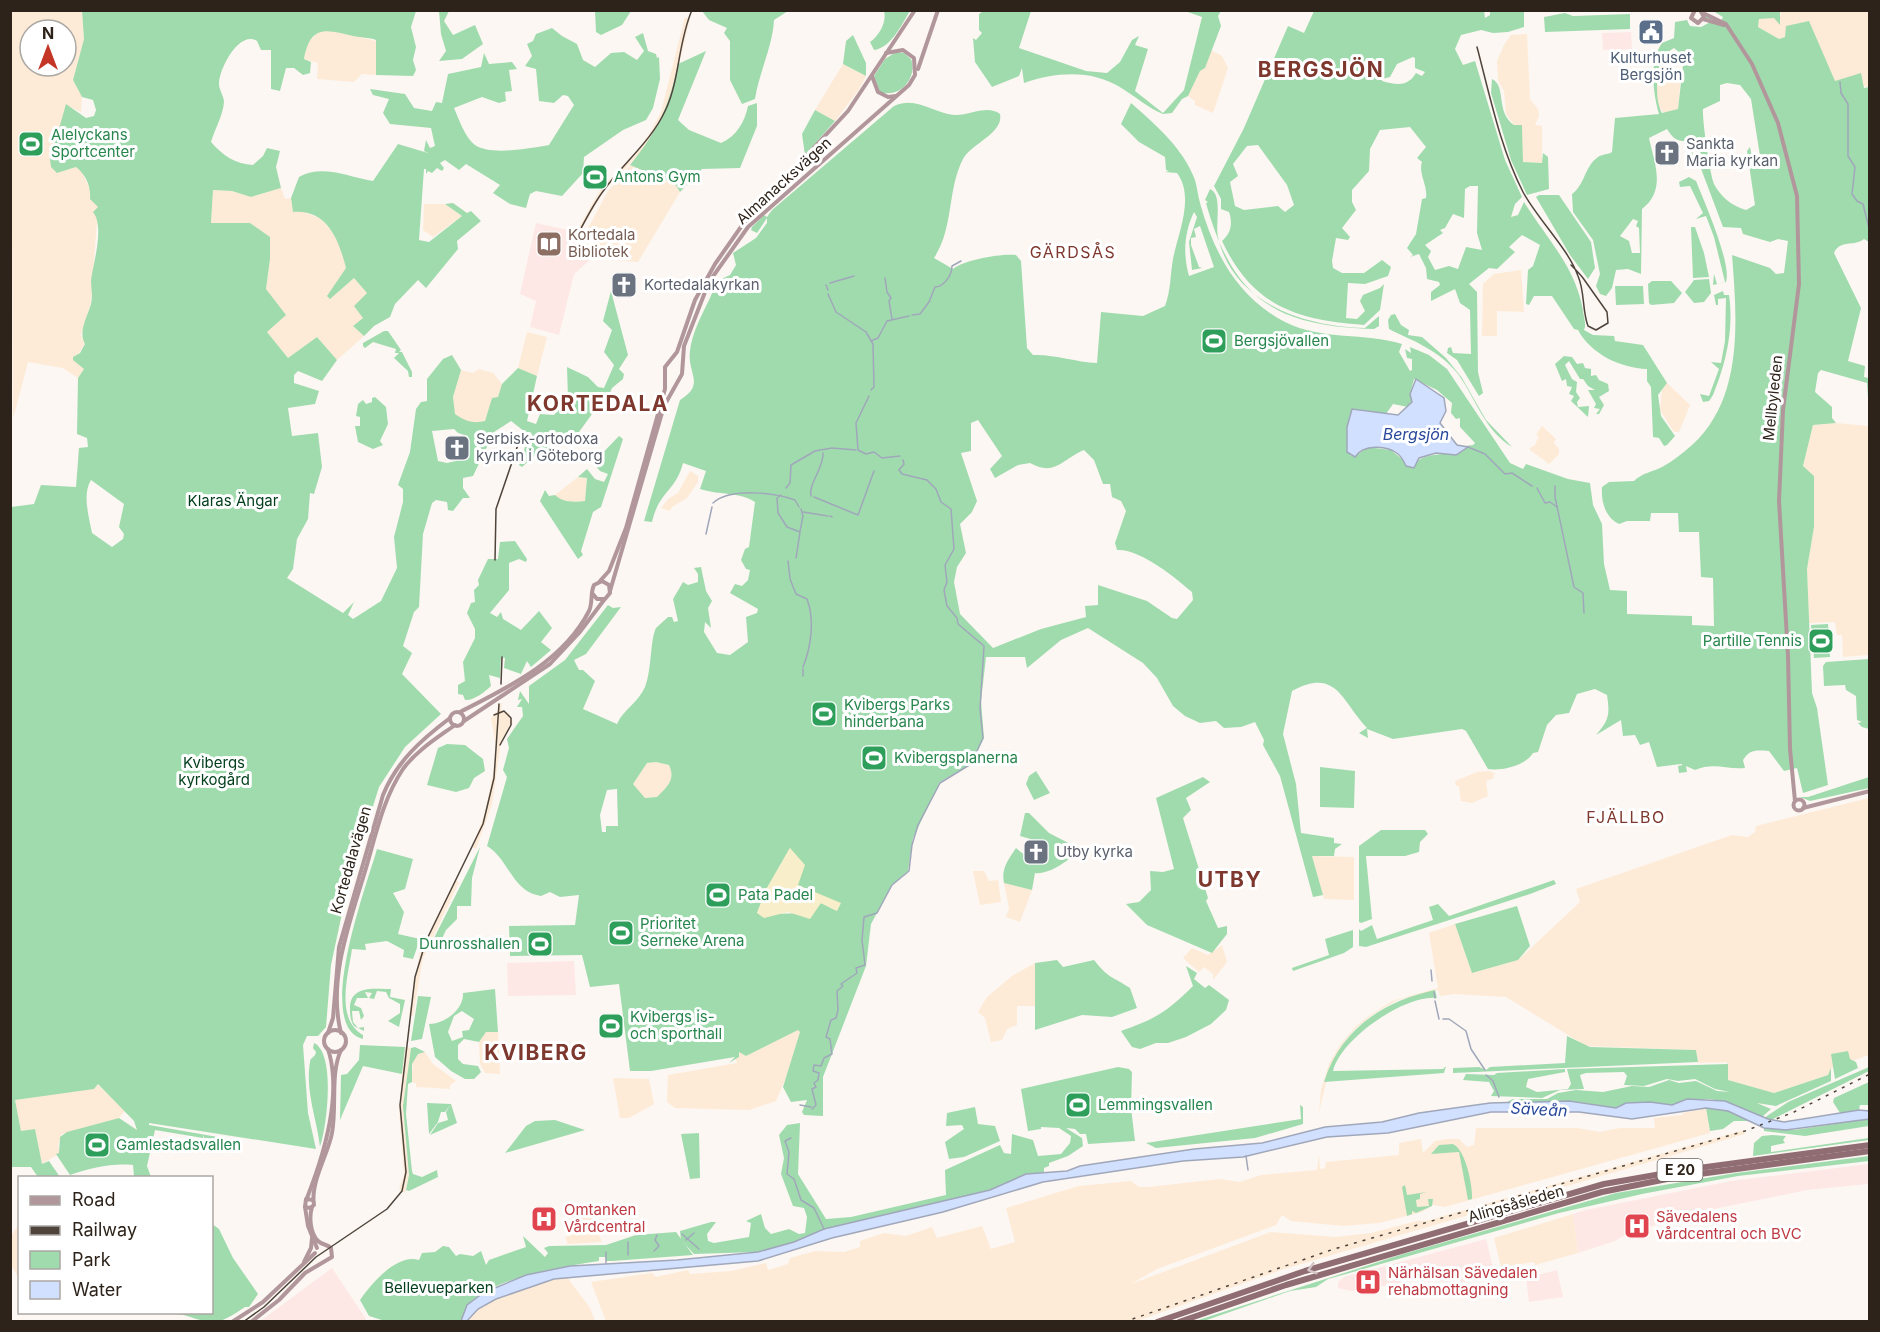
<svg xmlns="http://www.w3.org/2000/svg" width="1880" height="1332" viewBox="0 0 1880 1332" font-family="Inter,sans-serif">
<style>
.commercial{fill:#fee8e6}
.built{fill:#feebd7;fill-rule:evenodd}
.green{fill:#a0dbae;fill-rule:evenodd}
.sand{fill:#f8eec9}
.water{fill:#d1e0fe;stroke:#a0a7ba;stroke-width:1.5}
.lines{fill:none;stroke-linecap:round;stroke-linejoin:round}
.stream{stroke:#a0a7ba;stroke-width:1.5}
.secondary{stroke:#b1979b;stroke-width:4}
.motorway{stroke:#906d73;stroke-width:6}
.tram{stroke:#4e443c;stroke-width:1.5}
.rail{stroke:#4e443c;stroke-width:1.5;stroke-dasharray:3 6;stroke-linecap:butt}
.oneway{stroke:#d3c5c7}
.labels{text-anchor:middle;stroke-width:6;stroke-linejoin:round;paint-order:stroke}
.shield{fill:#fff;stroke:#6c655f;stroke-width:1.5}
.shield-label{font-size:14px;font-weight:bold;fill:#2d231a}
.service-label{font-size:15px;fill:#4e5e75;stroke:#fff}
.leisure-label{font-size:15px;fill:#27864d;stroke:#fff;text-anchor:start}
.worship-label{font-size:15px;fill:#5b616d;stroke:#fff;text-anchor:start}
.street-label{font-size:15px;fill:#2d231a;stroke:#fff}
.education-label{font-size:15px;fill:#785e54;stroke:#fff;text-anchor:start}
.park-label{font-size:15px;fill:#013e1b;stroke:#fff}
.health-label{font-size:15px;fill:#be3a42;stroke:#fff;text-anchor:start}
.neighbourhood-label{font-size:16px;letter-spacing:1.5px;fill:#7e382e;stroke:#fff}
.water-label{font-size:16px;font-style:italic;fill:#28489b;stroke:#fff}
.district-label{font-size:21px;font-weight:bold;letter-spacing:1.5px;fill:#7e382e;stroke:#fff}
</style>
<rect width="100%" height="100%" fill="#fcf7f2"/>
<g class="commercial">
<path d="M 1631,32 L 1632,49 L 1603,50 L 1602,33 Z"/>
<path d="M 536,223 L 568,230 L 581,243 L 589,261 L 574,274 L 559,335 L 530,327 L 536,301 L 520,294 Z"/>
<path d="M 574,961 L 576,995 L 508,996 L 507,963 Z"/>
<path d="M 1869,1164 L 1869,1184 L 1807,1190 L 1709,1210 L 1630,1232 L 1615,1241 L 1578,1253 L 1573,1214 L 1586,1210 L 1731,1181 Z"/>
<path d="M 1486,1239 L 1495,1276 L 1462,1282 L 1413,1281 L 1351,1291 L 1338,1288 L 1338,1282 L 1344,1277 Z"/>
<path d="M 332,1268 L 366,1319 L 362,1322 L 259,1322 Z"/>
<path d="M 1557,1270 L 1563,1297 L 1529,1302 L 1526,1278 Z"/>
</g>
<g class="built">
<path d="M 11,11 L 82,11 L 84,39 L 73,80 L 82,97 L 81,112 L 66,105 L 50,160 L 57,173 L 76,167 L 82,172 L 98,207 L 91,302 L 81,335 L 85,344 L 74,360 L 84,369 L 78,378 L 63,368 L 28,362 L 13,419 ZM 30,30 L 66,30 L 66,66 L 30,66 Z"/>
<path d="M 1780,11 L 1869,11 L 1869,87 L 1835,81 L 1785,37 L 1779,39 L 1758,27 L 1759,19 L 1781,16 Z"/>
<path d="M 685,17 L 690,19 L 670,100 L 658,129 L 641,152 L 604,191 L 579,233 L 577,231 L 600,190 L 638,150 L 650,133 L 661,112 Z"/>
<path d="M 327,29 L 376,41 L 376,75 L 362,74 L 354,82 L 317,79 L 318,63 L 304,59 L 307,44 L 318,32 Z"/>
<path d="M 1527,34 L 1530,99 L 1538,109 L 1539,116 L 1535,125 L 1542,126 L 1542,163 L 1523,162 L 1522,126 L 1514,125 L 1506,114 L 1504,91 L 1498,81 L 1497,61 L 1504,45 L 1511,35 Z"/>
<path d="M 1211,50 L 1222,56 L 1228,68 L 1213,113 L 1195,105 L 1195,101 L 1188,96 L 1200,71 L 1205,68 Z"/>
<path d="M 1664,61 L 1672,67 L 1672,72 L 1681,74 L 1678,110 L 1665,114 L 1659,107 L 1656,95 L 1660,65 Z"/>
<path d="M 843,64 L 866,76 L 858,91 L 835,121 L 815,110 Z"/>
<path d="M 630,165 L 675,184 L 680,192 L 638,262 L 617,260 L 601,250 L 586,232 L 608,191 Z"/>
<path d="M 281,188 L 285,199 L 291,198 L 293,212 L 302,211 L 321,219 L 339,239 L 346,268 L 330,299 L 354,278 L 367,293 L 363,318 L 353,326 L 364,336 L 337,360 L 317,337 L 288,358 L 267,332 L 266,289 L 270,259 L 211,223 L 213,190 L 232,191 L 251,197 Z"/>
<path d="M 424,204 L 445,204 L 462,216 L 433,237 L 423,230 Z"/>
<path d="M 1521,270 L 1524,312 L 1497,311 L 1497,336 L 1482,336 L 1483,284 L 1494,274 Z"/>
<path d="M 527,332 L 547,337 L 537,376 L 518,368 Z"/>
<path d="M 479,369 L 493,373 L 502,384 L 498,397 L 492,399 L 485,421 L 477,423 L 463,420 L 455,414 L 453,397 L 461,370 L 473,373 Z"/>
<path d="M 1667,383 L 1690,405 L 1679,432 L 1674,432 L 1660,410 L 1662,390 Z"/>
<path d="M 1836,423 L 1869,426 L 1869,655 L 1843,657 L 1842,635 L 1837,635 L 1835,622 L 1809,623 L 1807,569 L 1814,527 L 1814,476 L 1803,467 L 1813,425 Z"/>
<path d="M 1542,426 L 1556,439 L 1554,443 L 1559,449 L 1559,454 L 1549,464 L 1529,449 L 1535,445 L 1539,436 L 1536,435 Z"/>
<path d="M 690,471 L 698,476 L 698,482 L 687,498 L 672,507 L 670,511 L 661,508 L 668,499 L 678,493 Z"/>
<path d="M 578,477 L 587,478 L 585,501 L 574,502 L 558,499 L 555,495 Z"/>
<path d="M 502,703 L 501,710 L 509,713 L 513,723 L 501,742 L 492,804 L 476,849 L 472,847 L 484,816 L 493,774 L 496,746 L 491,718 L 498,710 L 499,704 Z"/>
<path d="M 656,762 L 669,765 L 673,773 L 671,784 L 657,797 L 645,798 L 633,784 L 647,763 Z"/>
<path d="M 1489,771 L 1496,774 L 1493,775 L 1494,778 L 1486,781 L 1488,796 L 1472,803 L 1461,801 L 1459,786 L 1456,786 L 1455,781 L 1477,772 Z"/>
<path d="M 1869,798 L 1869,1055 L 1832,1068 L 1828,1075 L 1774,1093 L 1728,1080 L 1727,1062 L 1698,1063 L 1696,1050 L 1586,1046 L 1506,997 L 1454,994 L 1440,996 L 1438,990 L 1398,1000 L 1376,1012 L 1356,1028 L 1341,1046 L 1330,1066 L 1319,1112 L 1321,1090 L 1329,1064 L 1340,1045 L 1355,1027 L 1370,1015 L 1392,1001 L 1438,988 L 1429,933 L 1455,924 L 1472,973 L 1518,960 L 1580,902 L 1576,889 L 1732,835 L 1748,837 L 1755,832 L 1756,826 Z"/>
<path d="M 1312,856 L 1354,857 L 1354,900 L 1324,899 Z"/>
<path d="M 973,871 L 984,871 L 989,881 L 998,880 L 1001,902 L 980,905 Z"/>
<path d="M 455,880 L 459,882 L 423,958 L 413,1016 L 409,1015 L 420,952 Z"/>
<path d="M 1004,883 L 1032,890 L 1020,922 L 1006,917 L 1009,908 Z"/>
<path d="M 1222,945 L 1227,962 L 1213,980 L 1213,974 L 1204,967 L 1199,972 L 1183,958 L 1192,948 L 1208,955 Z"/>
<path d="M 1035,963 L 1035,1006 L 1017,1006 L 1017,1025 L 1007,1029 L 1002,1040 L 991,1042 L 985,1018 L 978,1012 L 987,997 L 1012,976 Z"/>
<path d="M 798,1030 L 800,1032 L 788,1073 L 776,1101 L 749,1110 L 675,1108 L 667,1102 L 668,1075 L 737,1063 L 735,1057 L 738,1051 L 746,1056 Z"/>
<path d="M 486,1032 L 498,1032 L 500,1074 L 485,1073 L 480,1064 L 479,1042 Z"/>
<path d="M 405,1047 L 411,1048 L 403,1106 L 409,1175 L 405,1193 L 399,1190 L 404,1174 L 399,1110 Z"/>
<path d="M 425,1052 L 433,1064 L 456,1081 L 450,1085 L 450,1089 L 416,1087 L 416,1083 L 412,1082 L 413,1061 L 418,1054 Z"/>
<path d="M 613,1078 L 649,1079 L 654,1104 L 629,1118 L 620,1118 Z"/>
<path d="M 97,1084 L 125,1111 L 116,1121 L 62,1134 L 58,1144 L 60,1153 L 42,1164 L 35,1129 L 21,1132 L 15,1100 Z"/>
<path d="M 1706,1108 L 1710,1133 L 1445,1207 L 1433,1205 L 1422,1212 L 1379,1223 L 1343,1226 L 1291,1221 L 1282,1215 L 1276,1225 L 1157,1269 L 1131,1284 L 1271,1232 L 1335,1237 L 1371,1233 L 1417,1221 L 1426,1221 L 1744,1130 L 1745,1134 L 1284,1269 L 1137,1321 L 606,1321 L 591,1282 L 652,1273 L 656,1277 L 688,1270 L 690,1274 L 731,1271 L 766,1263 L 768,1270 L 788,1264 L 790,1258 L 815,1251 L 844,1252 L 860,1247 L 860,1241 L 884,1233 L 906,1236 L 932,1227 L 937,1238 L 982,1226 L 991,1249 L 1015,1242 L 1006,1208 L 1079,1186 L 1131,1181 L 1139,1187 L 1149,1187 L 1219,1179 L 1240,1182 L 1261,1175 L 1317,1170 L 1319,1155 L 1320,1169 L 1325,1168 L 1326,1162 L 1399,1155 L 1399,1143 L 1421,1139 L 1423,1153 L 1435,1141 L 1447,1139 L 1459,1139 L 1467,1147 L 1474,1145 L 1476,1128 L 1577,1128 L 1600,1132 L 1620,1128 L 1655,1128 L 1654,1118 L 1683,1115 L 1683,1113 Z"/>
<path d="M 588,1210 L 602,1242 L 568,1244 L 565,1237 L 573,1235 L 569,1216 Z"/>
<path d="M 1573,1214 L 1578,1253 L 1535,1265 L 1534,1262 L 1501,1267 L 1494,1238 Z"/>
<path d="M 19,1224 L 19,1278 L 10,1264 L 11,1236 Z"/>
<path d="M 567,1277 L 590,1308 L 595,1321 L 468,1322 L 478,1309 L 496,1299 L 532,1285 Z"/>
</g>
<g class="green">
<path d="M 985,10 L 1031,11 L 1019,48 L 1086,71 L 1107,73 L 1120,62 L 1132,40 L 1139,36 L 1135,45 L 1148,49 L 1135,91 L 1163,113 L 1184,90 L 1202,17 L 1185,11 L 1221,11 L 1218,16 L 1221,26 L 1205,68 L 1200,71 L 1188,96 L 1182,99 L 1172,113 L 1163,114 C 1148,108 1136,97 1123,89 C 1092,69 1057,72 1024,83 L 1022,68 L 1019,76 L 992,87 L 975,62 L 973,38 L 976,40 L 982,33 L 979,30 L 979,14 Z"/>
<path d="M 1484,10 L 1485,18 L 1490,15 L 1490,11 L 1524,11 L 1524,27 L 1508,32 L 1493,33 L 1481,30 L 1461,35 L 1455,49 L 1463,65 L 1475,61 L 1505,160 L 1522,197 L 1515,204 L 1511,217 L 1518,215 L 1524,202 C 1549,242 1578,269 1584,317 C 1585,323 1586,325 1584,330 L 1593,335 L 1614,336 L 1615,341 L 1643,345 L 1667,383 L 1658,395 L 1661,416 L 1675,436 L 1667,445 L 1664,446 L 1659,438 L 1653,437 L 1651,387 L 1647,381 L 1647,369 C 1620,368 1591,354 1578,330 L 1574,329 L 1552,296 L 1534,296 L 1529,305 L 1526,304 L 1528,270 L 1533,266 L 1540,245 L 1522,235 L 1509,247 L 1515,252 L 1497,269 L 1489,268 L 1469,284 L 1477,292 L 1478,372 L 1483,393 L 1479,396 L 1457,360 L 1447,353 L 1448,348 L 1451,347 L 1453,353 L 1471,354 L 1470,310 L 1460,303 L 1455,289 L 1431,301 L 1431,292 L 1440,285 L 1439,282 L 1427,279 L 1426,268 L 1419,254 L 1410,257 L 1413,255 L 1407,248 L 1416,234 L 1422,199 L 1426,198 C 1428,186 1418,173 1422,162 L 1417,158 L 1426,147 L 1410,127 L 1380,130 L 1370,149 L 1369,171 L 1352,190 L 1352,202 L 1356,210 L 1342,228 L 1350,237 L 1348,240 L 1336,238 L 1332,261 L 1333,268 L 1342,273 L 1364,273 L 1382,260 L 1391,267 L 1388,276 L 1365,284 L 1348,283 L 1346,318 L 1357,319 L 1365,311 L 1360,301 L 1363,295 L 1380,288 L 1384,284 L 1380,310 L 1364,325 C 1297,320 1253,307 1222,241 C 1231,233 1233,224 1229,212 L 1221,209 L 1221,199 L 1214,186 L 1244,128 L 1288,26 L 1304,33 L 1314,11 ZM 1413,57 L 1415,58 L 1415,68 L 1425,72 L 1422,76 L 1416,73 C 1408,87 1396,85 1382,81 L 1382,79 L 1390,77 L 1397,64 ZM 1258,145 L 1287,185 L 1294,205 L 1285,212 L 1278,206 L 1244,210 L 1235,206 L 1230,182 L 1238,176 L 1233,164 L 1247,146 ZM 1470,186 L 1478,186 L 1477,233 L 1482,250 L 1466,247 L 1458,269 L 1449,266 L 1435,270 L 1428,257 L 1431,251 L 1425,245 L 1443,233 L 1440,230 L 1445,228 L 1453,214 L 1464,218 L 1465,189 Z"/>
<path d="M 82,11 L 416,11 L 411,27 L 416,47 L 413,60 L 416,70 L 413,76 L 376,75 L 376,40 C 369,37 361,38 353,36 C 326,29 310,25 304,59 L 311,62 L 310,73 L 303,75 L 294,68 L 286,68 L 280,91 L 271,89 L 271,50 L 261,50 L 257,41 C 239,30 219,69 219,84 C 219,90 224,96 224,102 C 223,115 215,129 211,142 C 223,156 236,164 253,165 L 263,156 L 267,148 L 280,151 L 276,167 L 281,188 L 251,197 L 232,191 L 213,190 L 211,223 L 250,223 L 270,237 L 270,259 L 266,289 L 286,315 L 267,332 L 288,358 L 317,337 L 337,360 L 322,381 L 298,371 L 294,375 L 294,383 L 319,391 L 315,404 L 288,408 L 292,436 L 318,433 L 322,467 L 314,494 L 310,493 L 308,519 L 297,539 L 293,569 L 287,578 L 343,613 L 354,602 L 348,615 L 353,619 L 381,601 L 397,568 L 394,537 L 403,502 L 403,489 L 398,485 L 410,452 L 416,409 L 421,402 L 427,401 L 427,379 L 443,359 L 452,355 L 461,370 L 453,397 L 455,414 C 465,421 473,424 485,421 L 492,398 L 498,397 L 502,384 L 518,368 L 537,376 L 527,421 L 536,424 L 540,414 L 554,415 L 559,409 L 566,408 L 568,399 L 566,405 L 563,404 L 565,398 L 568,398 L 567,367 L 588,377 L 598,387 L 604,388 L 614,365 L 604,352 L 612,330 L 603,321 L 611,291 L 628,355 L 619,369 L 624,374 L 623,379 L 612,388 L 607,401 L 589,400 L 592,414 L 579,432 L 562,436 L 557,447 L 539,452 L 522,467 L 519,465 L 529,435 L 511,421 L 494,432 L 473,476 L 463,478 L 463,488 L 470,498 L 463,498 L 453,511 L 448,510 L 447,502 L 436,500 L 432,503 L 423,534 L 419,607 L 414,612 L 403,646 L 412,653 L 402,674 L 441,714 L 405,747 L 379,787 L 347,890 L 331,965 L 326,1027 L 318,1036 L 307,1036 L 303,1045 L 308,1113 L 316,1149 L 149,1123 L 149,1125 L 235,1140 L 234,1145 L 204,1138 L 204,1135 L 203,1138 L 155,1130 L 147,1166 L 151,1177 L 134,1177 L 133,1165 C 111,1163 91,1168 70,1175 L 56,1154 L 59,1153 L 60,1137 L 67,1132 L 119,1118 L 137,1130 L 134,1121 L 98,1084 L 94,1089 L 15,1100 L 21,1131 L 35,1129 L 42,1164 L 49,1161 L 60,1177 L 38,1177 L 31,1167 L 11,1167 L 11,507 L 34,504 L 41,485 L 76,487 L 79,448 L 88,447 L 87,438 L 77,434 L 78,378 L 84,369 L 73,360 L 73,357 L 80,353 L 85,344 C 78,331 87,318 91,304 C 93,296 91,288 91,281 C 93,263 105,227 93,212 L 98,207 L 90,199 C 91,186 86,175 76,167 L 57,173 L 51,167 L 50,160 L 66,104 L 86,118 L 94,116 L 96,110 L 93,100 L 82,97 L 73,80 L 84,39 ZM 454,429 L 458,433 L 468,436 L 469,449 L 465,459 L 447,463 L 438,461 L 432,431 ZM 91,480 L 124,504 L 119,527 L 124,534 L 123,539 L 112,547 L 92,533 C 89,517 82,494 91,480 Z"/>
<path d="M 439,11 L 449,11 L 444,21 L 453,35 L 475,25 L 483,44 L 462,59 L 439,61 L 446,51 L 441,34 Z"/>
<path d="M 595,11 L 595,10 L 631,11 L 622,25 L 601,35 L 596,32 Z"/>
<path d="M 702,11 L 788,11 L 774,20 C 773,45 759,73 755,99 L 742,104 L 730,80 L 730,41 L 724,33 L 727,28 L 709,20 Z"/>
<path d="M 884,11 L 910,11 C 902,24 891,48 874,50 L 870,42 C 879,36 887,22 884,11 Z"/>
<path d="M 1713,11 L 1780,11 L 1780,25 L 1774,18 L 1759,19 L 1758,27 L 1779,39 L 1785,37 L 1786,26 L 1809,21 L 1835,81 L 1861,73 L 1864,88 L 1869,87 L 1869,242 L 1864,239 C 1855,247 1840,239 1834,253 L 1861,308 L 1848,361 L 1865,366 L 1864,377 L 1869,378 L 1869,411 L 1867,383 L 1821,370 L 1818,373 L 1815,392 L 1832,407 L 1832,418 L 1836,423 L 1813,425 L 1803,466 L 1814,476 L 1814,527 L 1807,569 L 1812,693 L 1817,708 L 1828,785 L 1803,793 L 1797,768 L 1784,771 L 1769,751 C 1756,750 1750,749 1743,760 L 1745,768 C 1727,770 1714,762 1695,770 L 1686,766 L 1687,772 L 1679,773 L 1678,766 L 1683,765 L 1681,764 L 1657,767 L 1649,742 L 1640,745 L 1635,735 L 1623,736 L 1621,720 L 1596,735 C 1609,720 1610,715 1607,695 L 1595,689 L 1577,694 L 1569,713 L 1556,715 L 1547,725 L 1538,752 L 1533,753 C 1525,766 1502,771 1488,769 L 1466,731 L 1462,729 L 1393,739 L 1367,729 L 1368,738 L 1359,733 L 1367,728 C 1341,701 1337,667 1292,691 L 1283,734 L 1296,784 L 1301,833 L 1334,838 L 1334,843 L 1342,844 L 1335,849 L 1334,856 L 1312,856 L 1323,895 L 1313,897 L 1280,776 L 1263,745 L 1264,740 L 1255,722 L 1241,727 L 1224,728 L 1216,721 L 1200,723 L 1185,716 L 1173,706 L 1157,678 L 1143,663 L 1088,628 L 1061,640 L 1027,668 L 1025,657 L 986,657 L 981,701 L 984,738 L 971,764 L 940,782 L 913,838 L 908,871 L 892,885 L 871,924 L 866,966 L 823,1077 L 823,1116 L 804,1115 L 802,1112 L 807,1100 L 791,1102 L 783,1087 L 800,1032 L 798,1030 L 746,1056 L 739,1052 L 739,1057 L 729,1063 L 735,1057 L 651,1071 L 630,1071 L 619,984 L 590,987 L 582,955 L 510,956 L 509,926 L 575,925 L 579,895 L 560,897 L 550,892 L 541,896 C 512,892 509,859 487,846 L 507,777 L 503,770 L 509,748 L 507,739 L 523,716 L 522,707 L 517,707 L 522,699 L 518,700 L 520,691 L 529,704 L 529,686 L 565,660 L 608,605 L 613,608 L 621,607 L 586,654 L 574,660 L 579,670 L 583,670 L 595,681 L 583,709 L 617,724 C 623,710 638,703 645,687 C 652,669 650,640 656,628 L 668,617 L 672,617 L 674,622 L 678,621 L 673,599 L 683,582 L 688,585 L 698,582 L 698,574 L 694,568 L 701,567 L 706,591 L 712,601 L 708,608 L 711,628 L 705,622 L 704,632 L 717,653 L 730,655 L 748,642 L 746,617 L 757,613 L 758,609 L 730,593 L 735,584 L 742,586 L 748,580 L 750,570 L 746,569 L 741,560 L 745,549 L 749,547 L 755,502 C 740,492 718,495 700,489 L 706,471 L 683,463 C 676,491 659,491 652,522 L 644,521 L 680,400 C 706,384 687,374 690,351 C 693,326 709,304 717,281 L 730,275 L 736,265 L 733,253 L 756,238 L 767,223 L 767,218 L 757,233 L 751,230 L 752,227 L 764,215 L 767,217 L 772,210 L 894,106 C 917,96 932,113 954,115 C 969,116 987,104 1000,114 C 1004,133 972,143 963,159 C 947,190 954,228 934,258 L 953,269 C 963,260 1002,253 1016,255 L 1021,261 L 1027,348 L 1033,355 C 1054,354 1075,362 1097,363 L 1101,312 L 1143,316 L 1165,306 C 1171,290 1170,276 1173,259 C 1178,233 1195,197 1177,173 L 1165,172 L 1169,171 L 1166,170 L 1165,157 L 1139,142 L 1121,124 L 1131,103 C 1155,124 1184,149 1195,180 C 1197,187 1198,196 1200,203 C 1214,253 1237,297 1285,322 C 1323,341 1364,332 1402,344 L 1399,352 L 1410,371 L 1412,370 L 1412,359 L 1407,358 L 1405,349 L 1411,353 L 1410,347 L 1429,355 L 1447,369 L 1510,463 L 1523,469 L 1526,464 L 1568,479 L 1590,483 L 1593,505 L 1602,524 L 1604,564 L 1610,590 L 1627,591 L 1627,614 L 1692,616 L 1692,625 L 1714,626 L 1713,578 L 1701,577 L 1699,532 L 1679,532 L 1678,513 L 1651,513 L 1650,521 L 1627,521 L 1619,524 C 1605,517 1601,502 1602,487 L 1609,482 L 1634,481 C 1642,473 1652,472 1662,467 C 1673,461 1683,453 1692,445 C 1744,398 1737,319 1732,255 L 1770,268 L 1776,274 L 1784,273 L 1788,241 L 1778,239 L 1770,242 L 1743,234 L 1741,228 L 1723,227 L 1700,166 L 1694,141 L 1691,141 L 1694,165 L 1689,141 C 1678,142 1673,139 1667,129 L 1649,138 C 1654,162 1667,190 1642,209 L 1641,274 L 1628,269 L 1616,270 L 1612,288 L 1606,296 L 1600,294 L 1596,286 L 1600,274 L 1593,240 L 1573,212 L 1572,194 C 1585,185 1584,167 1598,157 C 1602,154 1607,155 1612,152 L 1615,118 L 1659,114 C 1653,94 1649,61 1662,43 L 1674,38 L 1675,22 L 1687,20 L 1690,26 L 1701,27 L 1714,20 L 1705,18 L 1706,16 L 1721,21 L 1723,17 ZM 1674,48 L 1684,56 L 1678,109 L 1662,113 C 1653,98 1656,57 1674,48 ZM 1727,83 L 1740,85 L 1751,99 L 1760,156 L 1752,157 L 1750,147 L 1747,151 L 1755,205 L 1746,210 C 1732,206 1721,197 1714,184 C 1710,175 1702,120 1703,109 L 1720,101 L 1720,85 ZM 1194,212 L 1197,217 L 1189,242 L 1192,270 L 1202,268 L 1199,267 L 1191,245 L 1191,238 L 1196,237 L 1194,229 L 1200,226 L 1214,267 L 1189,276 C 1183,254 1184,233 1194,212 ZM 1633,219 L 1638,221 L 1636,226 L 1639,228 L 1640,253 L 1632,253 L 1629,241 L 1620,236 ZM 1414,379 L 1437,390 L 1452,403 L 1451,413 L 1456,419 L 1460,418 L 1460,427 L 1475,443 L 1473,445 L 1465,446 L 1467,447 C 1447,458 1422,450 1412,467 L 1391,450 L 1367,447 L 1355,457 L 1350,455 L 1347,428 L 1352,409 L 1386,414 L 1393,404 L 1408,407 L 1412,402 L 1410,394 ZM 978,420 L 1002,456 L 990,469 L 995,478 L 1018,465 L 1030,463 C 1055,477 1062,459 1084,450 L 1094,460 L 1103,484 L 1110,484 L 1112,497 L 1121,501 L 1126,511 L 1115,543 L 1117,550 C 1139,548 1176,578 1192,592 L 1193,600 L 1177,619 L 1172,618 L 1147,601 L 1098,585 L 1098,605 L 1085,606 L 1086,617 L 1041,629 L 993,648 L 960,614 L 954,582 L 957,567 L 966,553 L 960,524 L 972,512 L 977,501 L 961,453 L 971,451 L 971,423 ZM 656,762 L 669,765 C 676,780 667,787 657,797 L 645,798 L 633,784 L 647,763 ZM 617,789 L 618,826 L 606,826 L 606,832 L 602,832 L 600,815 L 607,790 ZM 790,848 L 798,885 L 837,911 L 821,903 L 812,913 C 793,912 776,916 757,913 L 767,888 Z"/>
<path d="M 1565,13 L 1573,16 L 1630,14 L 1630,29 L 1545,32 L 1544,17 Z"/>
<path d="M 552,28 L 562,36 L 577,44 L 583,60 L 595,67 L 611,53 L 624,52 L 637,60 L 644,51 L 635,37 L 643,33 L 648,51 L 656,54 L 657,58 L 659,57 L 660,79 L 653,108 L 646,120 L 623,130 L 584,157 L 583,173 L 562,196 L 536,191 L 530,194 L 526,208 L 510,204 L 493,193 L 500,185 L 466,164 L 459,170 L 445,160 L 440,163 L 444,168 L 442,171 L 437,168 L 432,173 L 428,171 L 426,174 L 426,169 L 424,169 L 419,240 L 429,242 L 462,216 L 445,204 L 453,203 L 467,213 L 471,211 L 481,221 L 457,241 L 458,249 L 426,288 L 418,280 L 395,304 L 390,317 L 374,326 L 364,336 L 353,326 L 363,318 L 354,306 L 367,293 L 354,278 L 330,299 L 327,296 L 346,268 C 339,241 328,209 293,212 L 291,198 L 299,177 C 322,164 348,177 373,181 L 398,144 L 428,153 L 424,151 L 426,140 L 430,148 L 435,146 L 431,128 L 390,124 L 383,113 L 389,99 L 373,95 L 370,89 L 405,94 L 414,108 L 432,111 L 436,102 L 442,103 L 448,74 L 481,67 L 484,53 L 489,64 L 512,62 L 517,69 L 509,70 L 512,91 L 505,92 L 506,101 L 499,103 L 482,97 L 454,108 C 459,119 465,138 475,145 C 491,156 531,148 549,145 L 574,105 L 568,96 L 563,95 L 554,103 L 539,101 L 536,69 L 525,66 L 532,56 L 527,44 L 533,41 L 536,34 Z"/>
<path d="M 853,35 L 866,63 L 866,76 L 843,64 L 846,41 Z"/>
<path d="M 706,51 L 678,120 L 689,130 L 721,143 C 737,136 745,121 748,106 L 757,103 L 757,126 L 740,168 L 702,169 L 680,192 L 675,184 L 630,165 C 658,131 669,106 678,64 Z"/>
<path d="M 896,52 L 904,53 L 911,59 C 918,77 900,99 880,92 L 874,76 L 885,59 Z"/>
<path d="M 1492,79 C 1507,86 1495,112 1514,125 L 1522,125 L 1523,162 L 1542,163 L 1543,153 L 1548,157 L 1549,189 L 1527,195 L 1511,160 L 1491,93 Z"/>
<path d="M 815,110 L 835,121 L 805,155 L 802,134 Z"/>
<path d="M 1689,177 L 1696,181 C 1704,201 1732,264 1726,282 L 1713,285 L 1714,274 L 1717,284 L 1725,282 L 1714,237 L 1706,216 L 1696,219 L 1703,213 L 1690,186 L 1680,187 L 1679,182 Z"/>
<path d="M 1210,189 C 1223,194 1215,224 1218,237 C 1233,304 1306,327 1365,328 L 1379,316 L 1379,326 L 1374,329 C 1276,326 1233,300 1206,203 L 1208,202 L 1205,200 Z"/>
<path d="M 1539,195 L 1559,195 L 1591,242 L 1595,268 L 1588,279 L 1570,255 L 1536,197 Z"/>
<path d="M 1691,227 L 1695,227 L 1704,253 L 1709,277 L 1693,278 Z"/>
<path d="M 1709,279 L 1711,293 L 1704,302 L 1694,303 L 1685,292 L 1694,280 Z"/>
<path d="M 1652,281 L 1671,281 L 1682,293 L 1674,303 L 1651,305 L 1649,303 L 1648,284 Z"/>
<path d="M 1615,286 L 1643,286 L 1644,304 L 1616,305 Z"/>
<path d="M 1723,291 L 1724,295 L 1729,295 C 1734,330 1726,363 1713,395 L 1709,401 L 1703,402 L 1700,394 L 1709,396 L 1719,369 L 1711,362 L 1721,363 L 1725,341 L 1726,298 L 1718,299 L 1718,305 L 1716,305 L 1714,295 Z"/>
<path d="M 1395,314 L 1401,325 L 1409,330 L 1408,335 L 1422,337 L 1446,358 L 1462,378 L 1486,420 L 1512,447 C 1484,430 1476,399 1458,374 C 1439,350 1415,342 1389,329 L 1388,320 L 1391,315 Z"/>
<path d="M 384,331 L 388,331 L 401,350 L 399,352 L 402,352 L 412,372 L 412,377 L 409,377 L 408,371 L 394,358 L 399,353 L 395,353 L 396,349 L 373,342 L 365,348 L 363,346 L 363,343 Z"/>
<path d="M 1564,356 L 1572,357 L 1577,364 L 1583,363 L 1585,368 L 1591,369 L 1591,376 L 1596,375 L 1599,380 L 1608,384 L 1609,391 L 1599,397 L 1604,405 L 1599,414 L 1596,414 L 1600,409 L 1594,408 L 1596,404 L 1588,390 L 1595,390 L 1588,386 L 1583,379 L 1580,379 L 1569,361 L 1565,365 L 1572,379 L 1577,382 L 1576,392 L 1580,398 L 1577,402 L 1578,407 L 1589,406 L 1588,417 L 1571,401 L 1574,396 L 1569,394 L 1572,387 L 1567,386 L 1566,379 L 1562,381 L 1555,364 Z"/>
<path d="M 375,397 L 386,407 L 388,424 L 380,441 L 383,445 L 373,449 L 358,442 L 355,426 L 360,426 L 360,417 L 356,416 L 358,404 L 363,400 L 366,404 L 372,402 L 372,398 Z"/>
<path d="M 619,436 L 623,439 L 601,507 L 593,512 L 581,551 L 583,555 L 578,559 L 540,501 L 545,490 L 549,496 L 555,495 C 563,503 575,502 585,501 L 587,478 L 578,477 L 587,469 L 595,479 L 604,482 L 608,474 L 600,471 L 593,463 Z"/>
<path d="M 515,541 L 527,559 L 526,562 L 519,559 L 509,563 L 509,590 L 490,613 L 497,617 L 501,612 L 503,619 L 521,630 L 539,611 L 552,628 L 541,642 L 551,650 L 531,667 L 527,661 L 521,674 L 504,668 L 505,658 L 501,657 L 500,678 L 489,675 L 491,686 C 485,692 473,701 465,700 L 463,695 L 458,694 L 458,685 L 465,681 L 463,662 L 475,638 L 475,629 L 467,613 L 471,603 L 475,602 L 474,590 L 479,585 L 478,580 L 488,559 L 498,559 L 500,542 Z"/>
<path d="M 1828,624 L 1830,657 L 1814,658 L 1811,625 Z"/>
<path d="M 1869,659 L 1870,659 L 1869,729 L 1862,727 L 1858,723 L 1862,722 L 1857,720 L 1856,696 L 1846,690 L 1845,685 L 1824,686 L 1823,666 L 1826,662 Z"/>
<path d="M 447,744 L 465,745 L 483,759 L 485,771 L 474,778 L 469,788 L 456,792 L 427,785 L 438,748 Z"/>
<path d="M 1320,767 L 1355,771 L 1354,808 L 1320,807 Z"/>
<path d="M 1036,771 L 1050,793 L 1034,800 L 1026,784 L 1029,776 Z"/>
<path d="M 1203,777 L 1210,782 L 1186,798 L 1191,810 L 1183,818 L 1208,898 L 1206,901 L 1218,928 L 1227,926 L 1227,934 L 1212,953 L 1147,925 L 1126,904 L 1139,902 L 1151,890 L 1150,871 L 1163,872 L 1174,869 L 1156,798 Z"/>
<path d="M 1869,777 L 1869,788 L 1810,801 L 1800,797 L 1808,797 Z"/>
<path d="M 1025,813 L 1029,813 L 1049,833 L 1080,849 C 1070,860 1049,875 1035,873 L 1032,890 L 1004,883 C 1001,869 1008,860 1016,848 L 1033,862 L 1040,861 L 1048,844 L 1020,836 Z"/>
<path d="M 1381,830 L 1425,830 L 1428,834 L 1420,842 L 1419,852 L 1405,856 L 1366,856 L 1372,919 L 1361,923 L 1359,922 L 1359,846 Z"/>
<path d="M 480,847 L 472,878 L 471,906 L 457,906 L 457,919 L 446,930 L 440,943 L 430,946 Z"/>
<path d="M 377,849 L 413,859 L 405,889 L 393,893 L 404,912 L 398,934 L 420,939 L 413,959 L 403,957 L 404,950 L 387,941 L 365,944 L 366,950 L 352,949 C 348,976 335,1019 363,1035 L 363,1039 C 313,1027 368,882 377,849 Z"/>
<path d="M 1554,880 L 1556,884 L 1530,894 L 1366,947 L 1359,946 L 1359,929 L 1361,931 L 1372,925 L 1377,939 L 1433,920 L 1429,907 L 1438,904 L 1449,916 Z"/>
<path d="M 1517,906 L 1530,946 L 1518,960 L 1472,973 L 1455,924 Z"/>
<path d="M 1353,930 L 1353,947 L 1344,953 L 1293,971 L 1292,968 L 1329,955 L 1325,939 Z"/>
<path d="M 1057,960 L 1063,967 L 1094,960 C 1109,979 1112,976 1130,988 L 1137,1008 L 1112,1017 L 1082,1015 L 1035,1030 L 1035,963 Z"/>
<path d="M 1186,966 L 1197,973 L 1194,979 L 1205,988 L 1209,985 L 1229,1000 L 1226,1010 L 1211,1024 L 1186,1037 L 1168,1043 L 1156,1043 L 1140,1049 L 1132,1047 L 1121,1031 C 1155,1019 1167,1012 1193,986 Z"/>
<path d="M 391,989 L 390,997 L 405,1000 L 399,1027 L 388,1021 L 400,1013 L 400,1004 L 389,998 L 386,992 L 377,991 L 374,999 L 369,998 L 372,993 L 365,992 L 368,998 L 357,998 L 354,1005 L 361,1008 L 364,1016 L 361,1020 L 359,1011 L 352,1011 L 353,1022 L 358,1028 L 364,1027 L 364,1031 L 354,1026 C 350,1020 350,1014 350,1007 C 351,985 375,989 391,989 Z"/>
<path d="M 495,989 L 498,1032 L 486,1032 L 479,1042 L 464,1039 L 458,1045 L 458,1059 L 463,1064 L 478,1066 L 481,1072 L 474,1079 L 465,1079 L 451,1071 L 435,1057 L 429,1024 C 445,1024 464,1009 463,993 ZM 462,1011 L 474,1019 L 469,1030 L 462,1031 L 463,1037 L 452,1041 L 448,1032 L 454,1016 Z"/>
<path d="M 1435,990 L 1437,998 C 1406,994 1341,1038 1333,1071 L 1443,1069 L 1446,1066 L 1444,1073 L 1324,1082 C 1340,1030 1383,1001 1435,990 Z"/>
<path d="M 418,996 L 431,997 L 422,1039 L 411,1041 Z"/>
<path d="M 1567,1036 L 1590,1047 L 1696,1050 L 1698,1062 L 1453,1073 L 1453,1068 L 1479,1067 L 1486,1070 L 1490,1067 L 1565,1063 Z"/>
<path d="M 314,1043 C 336,1053 327,1128 320,1147 C 317,1119 305,1091 310,1062 C 310,1057 315,1058 316,1052 L 313,1048 Z"/>
<path d="M 360,1045 L 405,1047 L 402,1074 L 363,1066 L 340,1120 L 341,1075 L 347,1074 L 359,1060 Z"/>
<path d="M 415,1047 L 425,1052 L 418,1054 L 412,1064 L 412,1082 L 408,1084 L 406,1114 L 412,1171 L 413,1174 L 422,1177 L 437,1170 L 438,1177 L 409,1191 L 406,1190 L 409,1175 L 403,1106 L 411,1048 Z"/>
<path d="M 1848,1051 L 1850,1059 L 1856,1062 L 1858,1068 L 1835,1079 L 1831,1054 Z"/>
<path d="M 1728,1064 L 1728,1080 L 1774,1093 L 1828,1075 L 1831,1068 L 1831,1081 L 1776,1106 L 1757,1103 L 1771,1109 L 1762,1117 L 1730,1103 L 1710,1099 L 1687,1099 L 1672,1105 L 1650,1102 L 1626,1103 L 1616,1108 L 1579,1102 L 1507,1102 L 1513,1099 L 1547,1099 L 1558,1093 L 1576,1090 L 1603,1092 L 1632,1086 L 1649,1087 L 1669,1080 L 1679,1083 L 1696,1081 L 1717,1091 L 1730,1092 L 1715,1089 L 1695,1079 L 1678,1081 L 1667,1079 L 1644,1086 L 1624,1085 L 1627,1076 L 1624,1072 L 1586,1073 L 1580,1075 L 1584,1089 L 1560,1090 L 1542,1098 L 1491,1096 L 1494,1091 L 1489,1082 L 1463,1080 L 1466,1074 L 1494,1075 L 1497,1073 L 1565,1069 L 1565,1072 L 1528,1079 L 1526,1087 L 1537,1092 L 1568,1089 L 1571,1084 L 1567,1069 Z"/>
<path d="M 1118,1067 L 1129,1069 L 1132,1072 L 1131,1108 L 1135,1141 L 1088,1144 L 1086,1134 L 1080,1134 L 1075,1129 L 1066,1128 L 1082,1138 L 1083,1146 L 1068,1156 L 1049,1163 L 1049,1166 L 1044,1168 L 1044,1173 L 1026,1174 L 990,1190 L 824,1229 L 794,1242 L 758,1252 L 694,1254 L 681,1240 L 680,1231 L 711,1222 L 716,1222 L 707,1234 L 708,1241 L 714,1243 L 749,1237 L 751,1223 L 746,1221 L 761,1214 L 765,1228 L 771,1234 L 789,1229 L 799,1234 L 805,1233 L 807,1217 L 804,1208 L 793,1206 L 781,1174 L 784,1158 L 779,1135 L 787,1125 L 800,1123 L 798,1174 L 826,1219 L 851,1217 L 946,1195 L 945,1170 L 1000,1145 L 1004,1153 L 1011,1154 L 1012,1134 L 1033,1140 L 1038,1156 L 1061,1154 L 1070,1143 L 1071,1136 L 1059,1128 L 1041,1127 L 1041,1129 L 1028,1131 L 1021,1089 Z"/>
<path d="M 1869,1067 L 1869,1071 L 1771,1120 L 1764,1118 L 1788,1102 Z"/>
<path d="M 1869,1082 L 1869,1105 L 1860,1105 L 1859,1110 L 1840,1113 L 1833,1102 L 1834,1098 Z"/>
<path d="M 427,1103 L 451,1104 L 457,1123 L 430,1135 L 438,1123 L 448,1120 L 446,1112 L 450,1105 L 445,1112 L 441,1112 L 438,1122 L 429,1134 Z"/>
<path d="M 1300,1105 L 1303,1107 L 1303,1124 L 1255,1138 L 1156,1148 L 1146,1143 L 1301,1119 Z"/>
<path d="M 975,1107 L 978,1124 L 995,1126 L 1000,1141 L 964,1157 L 949,1159 L 945,1142 L 964,1129 L 962,1125 L 946,1126 L 947,1113 Z"/>
<path d="M 1706,1108 L 1728,1111 L 1750,1121 L 1734,1121 L 1723,1129 L 1710,1131 Z"/>
<path d="M 1869,1119 L 1869,1126 L 1805,1136 L 1764,1131 L 1764,1128 L 1794,1130 Z"/>
<path d="M 555,1120 L 585,1130 L 505,1153 L 526,1126 L 535,1121 Z"/>
<path d="M 699,1133 L 700,1178 L 690,1179 L 681,1134 Z"/>
<path d="M 1772,1135 L 1786,1136 L 1783,1140 L 1785,1143 L 1771,1146 L 1771,1152 L 1869,1138 L 1869,1140 L 1753,1156 L 1754,1143 L 1762,1136 Z"/>
<path d="M 1453,1144 C 1466,1150 1473,1187 1472,1199 L 1468,1200 L 1459,1152 L 1431,1154 L 1439,1145 Z"/>
<path d="M 1869,1156 L 1869,1161 L 1738,1176 L 1642,1194 L 1559,1213 L 1346,1274 L 1328,1279 L 1316,1287 L 1290,1291 L 1204,1321 L 1192,1322 L 1403,1254 L 1616,1193 L 1736,1173 Z"/>
<path d="M 1405,1185 L 1407,1195 L 1427,1192 L 1420,1194 L 1420,1199 L 1416,1200 L 1417,1207 L 1429,1206 L 1428,1199 L 1433,1199 L 1432,1206 L 1416,1213 L 1412,1211 L 1412,1214 L 1407,1216 L 1402,1187 Z"/>
<path d="M 212,1224 L 219,1229 L 233,1258 L 258,1294 L 249,1307 L 245,1307 C 221,1323 216,1326 187,1316 C 179,1313 167,1315 158,1313 L 212,1312 Z"/>
<path d="M 676,1232 L 693,1255 L 612,1261 L 606,1261 L 605,1257 L 599,1257 L 599,1261 C 561,1267 496,1277 468,1304 C 464,1308 464,1316 461,1321 L 385,1321 L 369,1316 L 360,1300 C 371,1284 397,1253 419,1260 L 422,1253 L 435,1252 L 443,1246 L 449,1247 L 456,1256 L 460,1254 L 473,1256 L 481,1251 L 486,1265 L 489,1260 L 526,1247 L 523,1236 L 545,1257 L 548,1253 L 544,1248 L 549,1246 L 606,1245 L 636,1235 Z"/>
</g>
<path class="sand" d="M 790,848 L 805,865 L 798,885 L 841,903 L 837,911 L 821,903 L 810,919 L 788,912 L 764,918 L 757,913 L 767,888 Z"/>
<g class="water">
<path d="M 1416,379 L 1444,398 L 1446,411 L 1440,423 L 1457,445 L 1468,447 L 1456,455 L 1436,453 L 1419,458 L 1414,468 L 1406,466 C 1404,462 1402,457 1398,454 C 1387,445 1363,444 1355,457 L 1347,452 L 1347,427 L 1352,409 L 1398,415 L 1412,402 L 1410,394 Z"/>
<path d="M 1687,1099 L 1725,1101 L 1768,1119 L 1784,1122 L 1859,1110 L 1869,1111 L 1869,1119 L 1786,1130 L 1764,1128 L 1728,1111 L 1706,1108 L 1632,1119 L 1579,1112 L 1491,1112 L 1388,1133 L 1327,1137 L 1243,1157 L 1183,1161 L 1043,1182 L 943,1212 L 832,1238 L 758,1261 L 554,1279 L 496,1299 L 478,1309 L 467,1321 L 461,1321 L 467,1305 L 483,1293 L 526,1275 L 570,1266 L 677,1260 L 758,1252 L 794,1242 L 824,1229 L 990,1190 L 1026,1174 L 1067,1171 L 1080,1166 L 1194,1149 L 1262,1143 L 1325,1127 L 1382,1122 L 1419,1113 L 1490,1103 L 1569,1101 L 1616,1108 L 1626,1103 L 1650,1102 L 1672,1105 Z"/>
</g>
<g class="lines">
<g class="stream">
<path d="M 1840,82 L 1841,93 L 1848,104 L 1848,156 L 1855,167 L 1852,194 L 1857,201 L 1863,204 L 1870,232"/>
<path d="M 885,278 L 887,292 L 891,298 L 889,301 L 892,319"/>
<path d="M 830,283 L 854,276"/>
<path d="M 826,285 L 828,290"/>
<path d="M 828,294 L 836,312 L 866,332 L 873,344 L 874,387 L 871,390"/>
<path d="M 912,315 L 920,314 L 929,302 L 935,287 C 944,287 952,275 952,266 L 961,261"/>
<path d="M 871,341 L 878,338 L 887,321 L 909,316"/>
<path d="M 869,396 L 856,423 L 858,450 L 866,454 L 874,452 L 882,458 L 900,456"/>
<path d="M 1468,447 L 1485,454 L 1505,474 L 1512,473 L 1532,486"/>
<path d="M 1555,486 L 1555,497 L 1574,587 L 1583,593 L 1584,613"/>
<path d="M 786,488 L 790,483 L 791,465 L 815,451 L 832,448 L 856,450"/>
<path d="M 1537,488 L 1545,503 L 1550,502 L 1557,507"/>
<path d="M 781,495 L 777,498 L 778,513 L 787,527 L 800,532 L 796,558"/>
<path d="M 811,496 C 808,484 824,468 823,453"/>
<path d="M 814,497 L 858,515 L 874,471"/>
<path d="M 713,503 C 731,487 775,493 795,500 L 799,507"/>
<path d="M 803,512 L 828,516"/>
<path d="M 830,516 L 832,517"/>
<path d="M 800,531 L 803,516 L 801,509"/>
<path d="M 706,534 L 712,507"/>
<path d="M 788,561 L 790,578"/>
<path d="M 790,579 L 796,594 L 807,599 C 815,620 811,647 803,667"/>
<path d="M 803,676 L 803,669"/>
<path d="M 1431,970 L 1432,981"/>
<path d="M 1434,992 L 1435,998"/>
<path d="M 1435,1001 L 1439,1019"/>
<path d="M 1443,1019 L 1449,1019 L 1466,1031 L 1471,1049 L 1485,1070"/>
<path d="M 1486,1075 L 1493,1081 L 1499,1097"/>
<path d="M 800,1105 L 811,1107"/>
<path d="M 812,1109 L 816,1105 L 812,1089 L 816,1087 L 814,1083 L 818,1080 L 819,1073 L 813,1071 L 814,1065 L 821,1066 L 824,1058 L 832,1054 L 830,1039 L 826,1037 L 831,1020 L 836,1018 L 838,1010 L 837,991 L 843,986 L 841,984 L 857,973 L 856,968 L 865,965 L 862,940 L 864,917 L 877,913 L 892,885 L 909,871 L 912,845 L 918,825 L 940,783 L 971,764 L 983,738 L 980,709 L 984,646 L 958,624 L 957,618 L 947,606 L 944,590 L 947,582 L 945,565 L 954,549 L 951,509 L 941,502 L 936,489 L 927,480 L 902,474 L 899,470 L 904,464 L 903,460"/>
<path d="M 791,1138 L 785,1141 L 789,1152 L 787,1174 L 794,1179 L 801,1200 L 814,1208 L 824,1229"/>
<path d="M 1246,1156 L 1248,1170"/>
<path d="M 682,1234 L 699,1249"/>
<path d="M 686,1240 L 694,1233"/>
<path d="M 654,1251 L 659,1246 L 655,1240 L 657,1235"/>
<path d="M 628,1255 L 628,1242"/>
<path d="M 606,1263 L 606,1252"/>
</g>
<g class="secondary">
<path d="M 1695,10 L 1691,18 L 1698,23 L 1704,17 L 1700,10"/>
<path d="M 1703,13 L 1726,24 L 1752,64 L 1778,123 L 1797,196 L 1799,284 L 1783,410 L 1779,501 L 1788,656 L 1790,749 L 1795,801"/>
<path d="M 1703,19 L 1724,25"/>
<path d="M 918,69 L 938,10"/>
<path d="M 872,76 L 878,92 L 888,97 L 896,96"/>
<path d="M 600,581 L 609,571 L 626,528 L 665,389 L 665,367 L 677,352 L 695,300 L 715,264 L 743,224 L 848,111 L 915,10"/>
<path d="M 610,591 L 664,406 L 682,374 L 684,346 L 709,282 L 748,227 L 909,85 L 915,75 L 914,58 L 903,50 L 886,53"/>
<path d="M 460,712 C 507,688 563,662 589,611 C 593,603 590,593 594,585 L 602,581 L 609,585 L 610,593 L 605,599 L 597,599 L 592,593"/>
<circle cx="457" cy="719" r="7"/>
<path d="M 464,721 L 550,664 L 579,633 L 604,600"/>
<circle cx="1799" cy="805" r="5.5"/>
<path d="M 1803,808 L 1870,791"/>
<circle cx="335" cy="1041" r="11"/>
<path d="M 328,1033 L 333,1018 L 339,947 L 383,795 C 397,761 421,740 450,718"/>
<path d="M 341,1033 C 327,979 351,919 366,868 C 376,834 383,799 403,769 C 416,751 437,738 455,725"/>
<path d="M 307,1198 C 324,1155 343,1095 328,1049"/>
<path d="M 313,1200 L 306,1199 L 305,1207 L 310,1208 L 314,1205 C 310,1182 328,1155 332,1133 C 337,1106 330,1074 341,1050"/>
<path d="M 305,1207 L 308,1226 L 317,1248"/>
<path d="M 304,1262 L 311,1248 L 312,1238"/>
<path d="M 232,1322 L 263,1302 L 315,1253"/>
<path d="M 251,1322 L 279,1300 L 305,1273 L 332,1257 L 331,1248 C 327,1244 322,1245 318,1241 C 310,1233 309,1217 312,1207"/>
</g>
<g class="motorway">
<path d="M 1157,1322 L 1305,1271 L 1604,1184 L 1684,1170 L 1870,1145"/>
<path d="M 1179,1322 L 1286,1285 L 1602,1192 L 1677,1177 L 1870,1151"/>
</g>
<g class="tram">
<path d="M 1477,47 C 1490,96 1500,147 1523,192 C 1538,220 1568,248 1578,276 C 1585,292 1582,310 1588,326 L 1596,330 L 1608,323 L 1607,312 L 1583,278 C 1579,273 1575,269 1571,265"/>
<path d="M 578,234 C 586,219 594,203 604,190 C 625,161 651,142 666,109 C 680,78 678,42 692,10"/>
<path d="M 495,560 L 496,509 L 522,433"/>
<path d="M 501,684 L 502,657"/>
<path d="M 494,715 L 504,711 L 511,718 L 511,725 L 500,745"/>
<path d="M 243,1322 L 264,1307 L 316,1257 L 387,1209 L 402,1191 L 406,1172 L 400,1105 L 415,977 L 426,941 L 483,824 L 494,778 L 499,704"/>
</g>
<path class="rail" d="M 1124,1322 L 1334,1249 L 1745,1131 L 1794,1112 L 1870,1074"/>
</g>
<defs><path id="oneway-chevron" d="M-2-3.5L2.5 0L-2 3.5" fill="none" stroke-width="1.6" stroke-linecap="round" stroke-linejoin="round" transform="scale(1.5)"/></defs>
<use class="oneway" href="#oneway-chevron" transform="translate(1312 1269) rotate(164)"/>
<defs>
<g id="civic-square" transform="scale(1.35)"><rect x="-9" y="-9" width="18" height="18" rx="4" fill="#5c6f8a" stroke="#fff"/><path d="M-.6-6.5H3V-4.5H.6V-3L4-1V1h2V6H-6V1h2V-1L-.6-3ZM-1.2 2.5V6h2.4V2.5Z" fill="#fff"/></g>
<g id="stadium-square" transform="scale(1.35)"><rect x="-9" y="-9" width="18" height="18" rx="4" fill="#2e9e5b" stroke="#fff"/><path d="M0-5a6.5 5 0 1 0 0 10a6.5 5 0 1 0 0-10ZM-3.5-1.8h7v3.6h-7Z" fill="#fff"/></g>
<g id="church-square" transform="scale(1.35)"><rect x="-9" y="-9" width="18" height="18" rx="4" fill="#6b7280" stroke="#fff"/><path d="M-1.2-6h2.4v3.5h3.3v2.4h-3.3V6h-2.4V-.1h-3.3v-2.4h3.3Z" fill="#fff"/></g>
<g id="library-square" transform="scale(1.35)"><rect x="-9" y="-9" width="18" height="18" rx="4" fill="#8d6e63" stroke="#fff"/><path d="M-6-4Q-3-5.5-.7-3.5V5Q-3 3-6 4ZM6-4Q3-5.5 .7-3.5V5Q3 3 6 4Z" fill="#fff"/></g>
<g id="hospital-square" transform="scale(1.35)"><rect x="-9" y="-9" width="18" height="18" rx="4" fill="#e0444e" stroke="#fff"/><path d="M-5-5h3v3.5h4V-5h3V5h-3V1.5h-4V5h-3Z" fill="#fff"/></g>
</defs>
<g fill-rule="evenodd">
<use href="#civic-square" x="1651" y="32"/>
<use href="#stadium-square" x="31" y="144"/>
<use href="#church-square" x="1667" y="153"/>
<use href="#stadium-square" x="595" y="177"/>
<use href="#library-square" x="549" y="244"/>
<use href="#church-square" x="624" y="285"/>
<use href="#stadium-square" x="1214" y="341"/>
<use href="#church-square" x="457" y="448"/>
<use href="#stadium-square" x="1821" y="641"/>
<use href="#stadium-square" x="824" y="714"/>
<use href="#stadium-square" x="874" y="758"/>
<use href="#church-square" x="1036" y="852"/>
<use href="#stadium-square" x="718" y="895"/>
<use href="#stadium-square" x="621" y="933"/>
<use href="#stadium-square" x="540" y="944"/>
<use href="#stadium-square" x="611" y="1026"/>
<use href="#stadium-square" x="1078" y="1105"/>
<use href="#stadium-square" x="97" y="1145"/>
<use href="#hospital-square" x="544" y="1219"/>
<use href="#hospital-square" x="1637" y="1226"/>
<use href="#hospital-square" x="1368" y="1282"/>
</g>
<g class="labels">
<rect class="shield" x="1657.5" y="1159" width="45" height="22" rx="4.5"/>
<g class="shield-label">
<text x="1680" y="1175">E 20</text>
</g>
<g class="service-label">
<text x="1651" y="63">Kulturhuset<tspan x="1651" dy="17">Bergsjön</tspan></text>
</g>
<g class="leisure-label">
<text x="51" y="140">Alelyckans<tspan x="51" dy="17">Sportcenter</tspan></text>
<text x="614" y="182">Antons Gym</text>
<text x="1234" y="346">Bergsjövallen</text>
<text x="1802" y="646" text-anchor="end">Partille Tennis</text>
<text x="844" y="710">Kvibergs Parks<tspan x="844" dy="17">hinderbana</tspan></text>
<text x="894" y="763">Kvibergsplanerna</text>
<text x="738" y="900">Pata Padel</text>
<text x="640" y="929">Prioritet<tspan x="640" dy="17">Serneke Arena</tspan></text>
<text x="520" y="949" text-anchor="end">Dunrosshallen</text>
<text x="630" y="1022">Kvibergs is-<tspan x="630" dy="17">och sporthall</tspan></text>
<text x="1098" y="1110">Lemmingsvallen</text>
<text x="116" y="1150">Gamlestadsvallen</text>
</g>
<g class="worship-label">
<text x="1686" y="149">Sankta<tspan x="1686" dy="17">Maria kyrkan</tspan></text>
<text x="644" y="290">Kortedalakyrkan</text>
<text x="476" y="444">Serbisk-ortodoxa<tspan x="476" dy="17">kyrkan i Göteborg</tspan></text>
<text x="1056" y="857">Utby kyrka</text>
</g>
<g class="street-label">
<text transform="translate(784 181) rotate(-42)" y="5">Almanacksvägen</text>
<text transform="translate(1773 398) rotate(-84)" y="5">Mellbyleden</text>
<text transform="translate(351 860) rotate(-74)" y="5">Kortedalavägen</text>
<text transform="translate(1516 1204) rotate(-16)" y="5">Alingsåsleden</text>
</g>
<g class="education-label">
<text x="568" y="240">Kortedala<tspan x="568" dy="17">Bibliotek</tspan></text>
</g>
<g class="park-label">
<text x="233" y="506">Klaras Ängar</text>
<text x="214" y="768">Kvibergs<tspan x="214" dy="17">kyrkogård</tspan></text>
<text x="439" y="1293">Bellevueparken</text>
</g>
<g class="health-label">
<text x="564" y="1215">Omtanken<tspan x="564" dy="17">Vårdcentral</tspan></text>
<text x="1656" y="1222">Sävedalens<tspan x="1656" dy="17">vårdcentral och BVC</tspan></text>
<text x="1388" y="1278">Närhälsan Sävedalen<tspan x="1388" dy="17">rehabmottagning</tspan></text>
</g>
<g class="neighbourhood-label">
<text x="1073" y="258">GÄRDSÅS</text>
<text x="1626" y="823">FJÄLLBO</text>
</g>
<g class="water-label">
<text x="1416" y="440">Bergsjön</text>
<text transform="translate(1539 1109) rotate(3)" y="6">Säveån</text>
</g>
<g class="district-label">
<text x="1321" y="77">BERGSJÖN</text>
<text x="598" y="411">KORTEDALA</text>
<text x="1230" y="887">UTBY</text>
<text x="536" y="1060">KVIBERG</text>
</g>
</g>
<rect width="1880" height="1332" fill="none" stroke="#2d231a" stroke-width="24"/>
<rect x="18" y="1176" width="195" height="138" fill="#ffffff" stroke="#aba7a3" stroke-width="1.5"/>
<rect x="30" y="1196" width="30" height="9" fill="#b1979b" stroke="#aba7a3" stroke-width="1.5"/>
<text x="72" y="1206" font-size="18" fill="#2d231a">Road</text>
<rect x="30" y="1226" width="30" height="9" fill="#4e443c" stroke="#aba7a3" stroke-width="1.5"/>
<text x="72" y="1236" font-size="18" fill="#2d231a">Railway</text>
<rect x="30" y="1251" width="30" height="18" fill="#a0dbae" stroke="#aba7a3" stroke-width="1.5"/>
<text x="72" y="1266" font-size="18" fill="#2d231a">Park</text>
<rect x="30" y="1281" width="30" height="18" fill="#d1e0fe" stroke="#aba7a3" stroke-width="1.5"/>
<text x="72" y="1296" font-size="18" fill="#2d231a">Water</text>
<g transform="translate(48 48)"><circle r="28" fill="#ffffff" stroke="#aba7a3" stroke-width="1.5"/>
<path d="M0-4.5L10 22L0 15L-10 22Z" fill="#c23527"/>
<text y="-9" font-size="16" font-weight="bold" text-anchor="middle" fill="#2d231a">N</text>
</g>
</svg>
